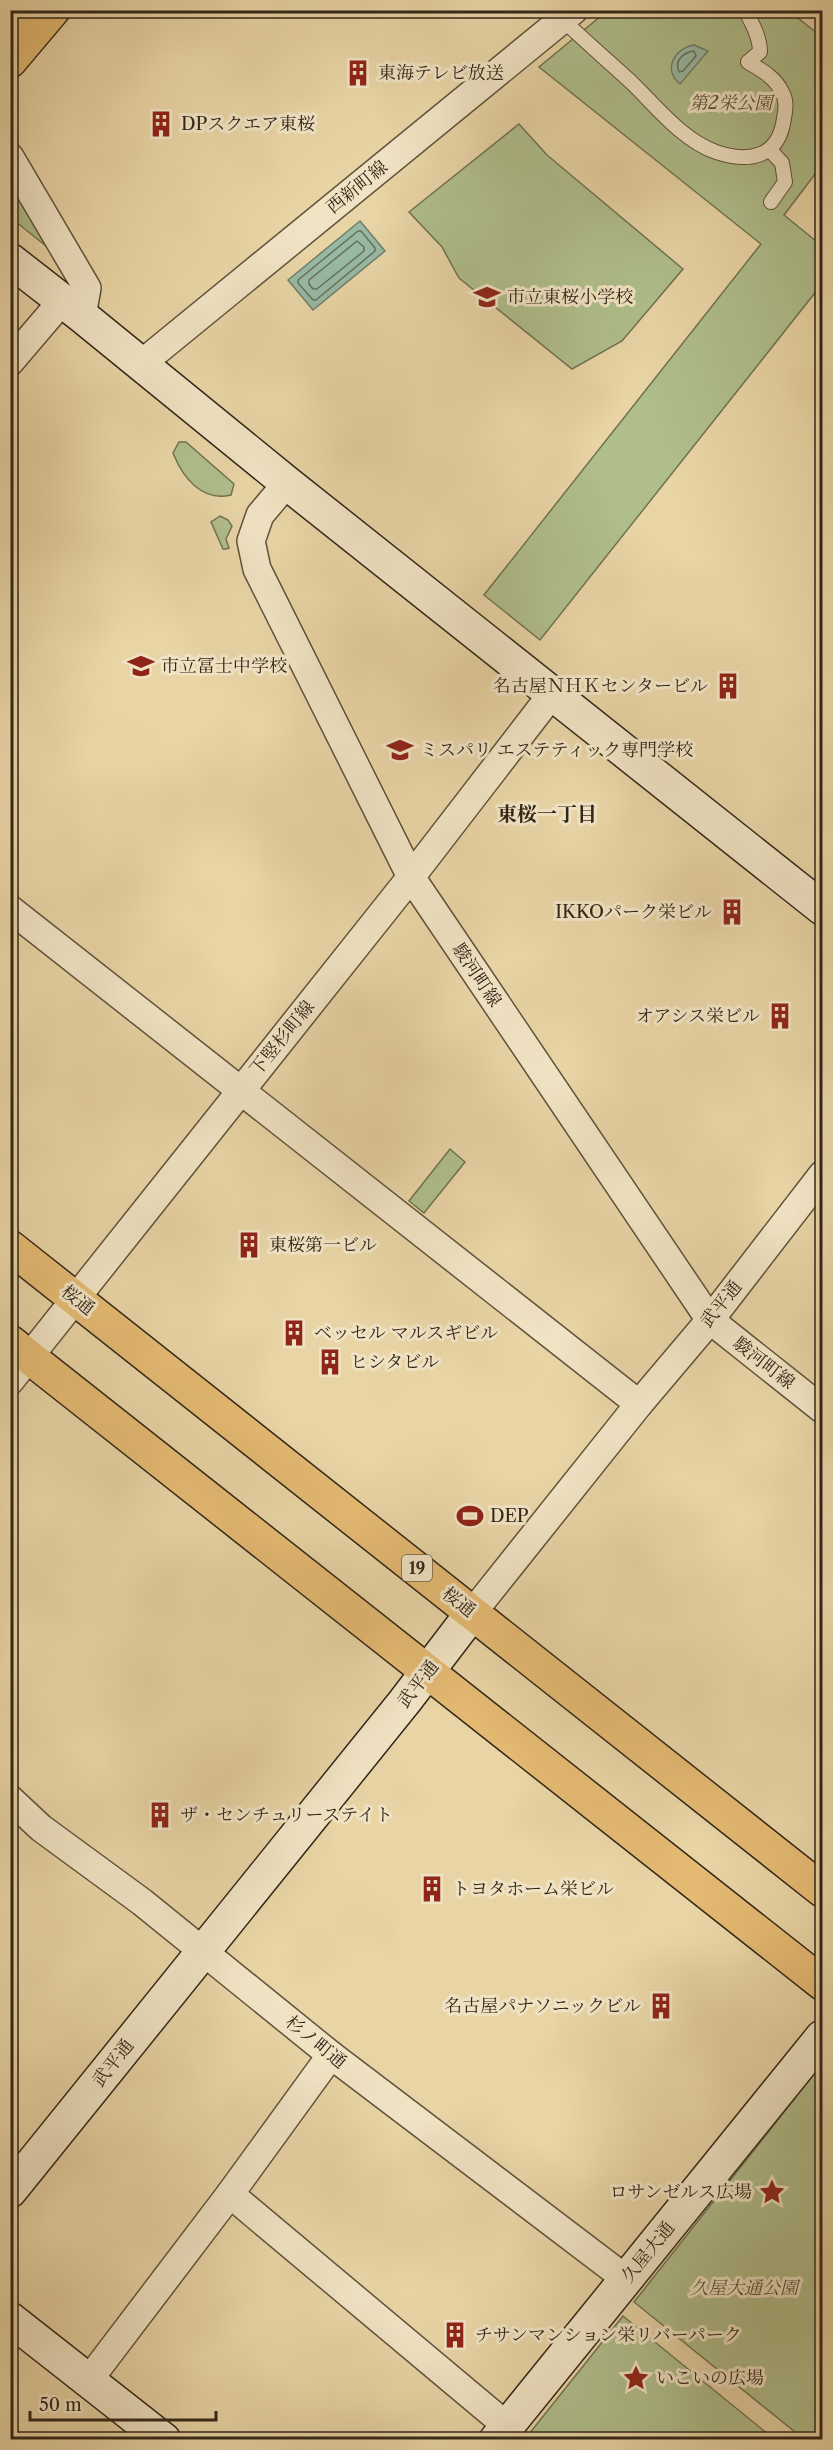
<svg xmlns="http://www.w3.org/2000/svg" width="833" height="2450" viewBox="0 0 833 2450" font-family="'Libre Caslon Text','Noto Serif JP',serif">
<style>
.green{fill:#afbe8b;stroke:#707252;stroke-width:1.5}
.water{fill:#98b9a3;stroke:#6f7e6b;stroke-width:1.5}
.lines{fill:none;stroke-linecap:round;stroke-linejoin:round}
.shore{stroke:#65705e;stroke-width:1.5}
.lane-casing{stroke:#60523b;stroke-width:16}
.street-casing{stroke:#60523b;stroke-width:30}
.secondary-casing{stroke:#322618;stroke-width:36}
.primary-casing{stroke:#322618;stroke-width:36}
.highway-casing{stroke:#322618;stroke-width:36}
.lane{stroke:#f0e3c4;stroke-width:14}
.street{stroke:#f0e3c4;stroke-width:27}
.secondary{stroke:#f0e3c4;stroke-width:33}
.primary{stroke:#e4ba72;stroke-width:33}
.highway{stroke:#e4ba72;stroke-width:33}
.labels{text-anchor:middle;stroke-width:6;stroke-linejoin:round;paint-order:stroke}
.shield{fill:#f0e3c4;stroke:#6b5f4c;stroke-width:1.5}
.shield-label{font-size:16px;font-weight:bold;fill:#322618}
.poi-label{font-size:18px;fill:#322618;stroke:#f0e3c4;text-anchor:start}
.park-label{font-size:18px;font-style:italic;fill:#514c35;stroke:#f0e3c4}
.street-label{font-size:18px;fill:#322618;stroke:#f0e3c4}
.neighbourhood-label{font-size:20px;font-weight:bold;fill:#322618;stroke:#f0e3c4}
</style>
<rect width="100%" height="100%" fill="#e8d4a5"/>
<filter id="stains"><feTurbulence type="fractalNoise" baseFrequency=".00333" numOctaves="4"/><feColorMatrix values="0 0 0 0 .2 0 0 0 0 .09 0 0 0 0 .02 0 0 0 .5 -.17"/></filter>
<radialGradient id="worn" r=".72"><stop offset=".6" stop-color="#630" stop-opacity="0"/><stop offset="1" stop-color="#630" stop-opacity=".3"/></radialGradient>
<g class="green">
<path d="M 607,11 L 789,11 L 822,37 L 822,165 L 784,215 L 822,246 L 822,284 L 540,640 L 484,595 L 761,244 L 539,67 Z"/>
<path d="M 519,124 L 547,155 L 683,269 L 622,341 L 572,369 L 459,278 L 442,247 L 409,212 Z"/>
<path d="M 11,177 L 56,254 L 11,218 Z"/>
<path d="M 179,442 L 186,442 L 234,484 L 231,495 C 202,502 183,478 173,453 Z"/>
<path d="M 220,516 L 228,520 L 232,526 L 226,539 L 229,548 L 226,549 L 223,549 L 211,522 Z"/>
<path d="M 450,1149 L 465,1162 L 424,1213 L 409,1201 Z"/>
<path d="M 822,2064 L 822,2439 L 805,2440 L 634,2302 Z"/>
<path d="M 623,2316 L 774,2439 L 525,2439 Z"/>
</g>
<g class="water">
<path d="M 694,45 L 708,51 L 680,84 C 662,69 675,48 694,45 Z"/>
<path d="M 360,221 L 385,251 L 313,310 L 288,280 Z"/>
</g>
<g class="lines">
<g class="shore">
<path d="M 694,51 L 696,56 L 683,71 L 679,72 C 674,60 683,53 694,51 Z"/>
<path d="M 358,231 L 361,231 L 375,248 L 375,251 L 316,300 L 313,300 L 298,283 L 298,280 Z"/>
<path d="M 357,241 L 364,247 L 364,251 L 317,289 L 313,289 L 309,284 L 309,280 Z"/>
</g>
<g class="lane-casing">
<g id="lane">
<path d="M 563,20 C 585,41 608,61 631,82 C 656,106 682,140 716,152 C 749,163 779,158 784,118 C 786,109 787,100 782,92 C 775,77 761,70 748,62 L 760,52 C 760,37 752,23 745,10"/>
<path d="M 770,150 L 782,163 L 785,182 L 771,202"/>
</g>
</g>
<g class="street-casing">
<g id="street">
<path d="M 10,157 L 87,288 L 82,316"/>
<path d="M 10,362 L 62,301"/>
<path d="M 141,364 L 574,10"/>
<path d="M 287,483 L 260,515 L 251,541 L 257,569 L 411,877 L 710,1320 L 822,1409"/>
<path d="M 10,909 L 639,1404"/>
<path d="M 10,1381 L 411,877 L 552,694"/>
<path d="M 473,1612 L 639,1404 L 710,1320 L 822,1175"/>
<path d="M 10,1799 L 41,1828 L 142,1902 L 331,2055 L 626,2279"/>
<path d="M 230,2194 L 507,2426"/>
<path d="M 88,2381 L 230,2194 L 331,2055"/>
</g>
</g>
<g class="secondary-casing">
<g id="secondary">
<path d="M 10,260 L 82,316 L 287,483 L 822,908"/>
<path d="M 10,2191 L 405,1701 L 473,1612"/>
<path d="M 10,2319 L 164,2440"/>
<path d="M 496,2440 L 822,2037"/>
</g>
</g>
<g class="primary-casing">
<path id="primary" d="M 10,61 L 53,10"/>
</g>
<g class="highway-casing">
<g id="highway">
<path d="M 10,16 L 15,10"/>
<path d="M 10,1247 L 822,1890"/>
<path d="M 10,1342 L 822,1983"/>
</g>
</g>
<use href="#lane" class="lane"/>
<use href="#street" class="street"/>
<use href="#secondary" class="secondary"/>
<use href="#primary" class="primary"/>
<use href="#highway" class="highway"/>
</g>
<defs>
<g id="building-bare" transform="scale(2.07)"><path d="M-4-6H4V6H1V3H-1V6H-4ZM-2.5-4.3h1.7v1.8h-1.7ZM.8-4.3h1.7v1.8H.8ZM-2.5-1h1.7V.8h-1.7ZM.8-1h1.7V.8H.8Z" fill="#8f2418" stroke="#f0e3c4" stroke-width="2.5" paint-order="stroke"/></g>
<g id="school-bare" transform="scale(2.07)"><path d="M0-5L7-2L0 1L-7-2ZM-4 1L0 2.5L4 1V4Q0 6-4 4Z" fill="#8f2418" stroke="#f0e3c4" stroke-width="2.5" paint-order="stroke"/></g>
<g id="university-bare" transform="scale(2.07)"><path d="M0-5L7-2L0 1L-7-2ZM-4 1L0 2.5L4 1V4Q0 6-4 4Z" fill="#8f2418" stroke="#f0e3c4" stroke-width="2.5" paint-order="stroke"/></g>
<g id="stadium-bare" transform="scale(2.07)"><path d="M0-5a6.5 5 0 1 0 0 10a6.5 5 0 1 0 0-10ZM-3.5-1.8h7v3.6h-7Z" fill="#8f2418" stroke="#f0e3c4" stroke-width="2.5" paint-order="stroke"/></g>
<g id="sight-bare" transform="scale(2.07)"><path d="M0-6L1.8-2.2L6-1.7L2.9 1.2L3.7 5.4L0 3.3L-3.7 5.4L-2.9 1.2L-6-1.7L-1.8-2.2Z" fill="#8f2418" stroke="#f0e3c4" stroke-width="2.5" paint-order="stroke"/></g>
</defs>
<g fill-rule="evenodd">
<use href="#building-bare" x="358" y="73"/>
<use href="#building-bare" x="161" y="124"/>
<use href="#school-bare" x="487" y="297"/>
<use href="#school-bare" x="141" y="666"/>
<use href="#building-bare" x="728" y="686"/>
<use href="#university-bare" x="400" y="750"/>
<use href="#building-bare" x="732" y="912"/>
<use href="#building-bare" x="780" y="1016"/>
<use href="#building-bare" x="249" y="1245"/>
<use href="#building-bare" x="294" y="1333"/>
<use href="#building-bare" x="330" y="1362"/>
<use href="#stadium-bare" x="470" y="1516"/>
<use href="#building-bare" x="160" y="1815"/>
<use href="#building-bare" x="432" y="1889"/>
<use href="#building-bare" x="661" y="2006"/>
<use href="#sight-bare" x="772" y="2192"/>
<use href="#building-bare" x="455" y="2335"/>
<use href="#sight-bare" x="636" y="2378"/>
</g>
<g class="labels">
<rect class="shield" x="402" y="1555" width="30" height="26" rx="4.5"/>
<g class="shield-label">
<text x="417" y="1574">19</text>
</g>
<g class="poi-label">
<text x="378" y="79">東海テレビ放送</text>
<text x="181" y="130">DPスクエア東桜</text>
<text x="507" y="303">市立東桜小学校</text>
<text x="161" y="672">市立冨士中学校</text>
<text x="708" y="692" text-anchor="end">名古屋ＮＨＫセンタービル</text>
<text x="420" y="756">ミスパリ エステティック専門学校</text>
<text x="712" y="918" text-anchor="end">IKKOパーク栄ビル</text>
<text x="760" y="1022" text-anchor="end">オアシス栄ビル</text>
<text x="269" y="1251">東桜第一ビル</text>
<text x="314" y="1339">ベッセル マルスギビル</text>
<text x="350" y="1368">ヒシタビル</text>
<text x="490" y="1522">DEP</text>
<text x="180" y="1821">ザ・センチュリーステイト</text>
<text x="452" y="1895">トヨタホーム栄ビル</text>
<text x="641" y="2012" text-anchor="end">名古屋パナソニックビル</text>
<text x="752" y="2198" text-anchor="end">ロサンゼルス広場</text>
<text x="475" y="2341">チサンマンション栄リバーパーク</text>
<text x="656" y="2384">いこいの広場</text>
</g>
<g class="park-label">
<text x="731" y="109">第2栄公園</text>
<text x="744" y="2294">久屋大通公園</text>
</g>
<g class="street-label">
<text transform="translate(357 187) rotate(-39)" y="6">西新町線</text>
<text transform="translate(477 975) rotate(56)" y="6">駿河町線</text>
<text transform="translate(282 1038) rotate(-51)" y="6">下竪杉町線</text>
<text transform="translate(78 1300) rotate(38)" y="6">桜通</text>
<text transform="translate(721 1304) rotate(-51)" y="6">武平通</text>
<text transform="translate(764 1363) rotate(38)" y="6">駿河町線</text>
<text transform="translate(459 1602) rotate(38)" y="6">桜通</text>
<text transform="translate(418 1684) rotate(-52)" y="6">武平通</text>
<text transform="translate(316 2042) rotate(39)" y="6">杉ノ町通</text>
<text transform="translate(113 2063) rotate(-52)" y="6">武平通</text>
<text transform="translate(648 2252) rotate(-51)" y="6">久屋大通</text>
</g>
<g class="neighbourhood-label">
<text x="547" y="821">東桜一丁目</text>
</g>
</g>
<rect width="833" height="2450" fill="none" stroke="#e8d4a5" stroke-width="36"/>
<rect x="12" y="12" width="809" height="2426" fill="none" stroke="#322618" stroke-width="3"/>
<rect x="18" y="18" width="797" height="2414" fill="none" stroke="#322618" stroke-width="1.5"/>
<path d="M30 2411v9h186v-9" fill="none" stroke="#322618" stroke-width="3"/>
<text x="39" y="2411" font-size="18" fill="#322618" stroke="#f0e3c4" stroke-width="4.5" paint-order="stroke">50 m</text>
<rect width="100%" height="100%" filter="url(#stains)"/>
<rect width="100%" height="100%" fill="url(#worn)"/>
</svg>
